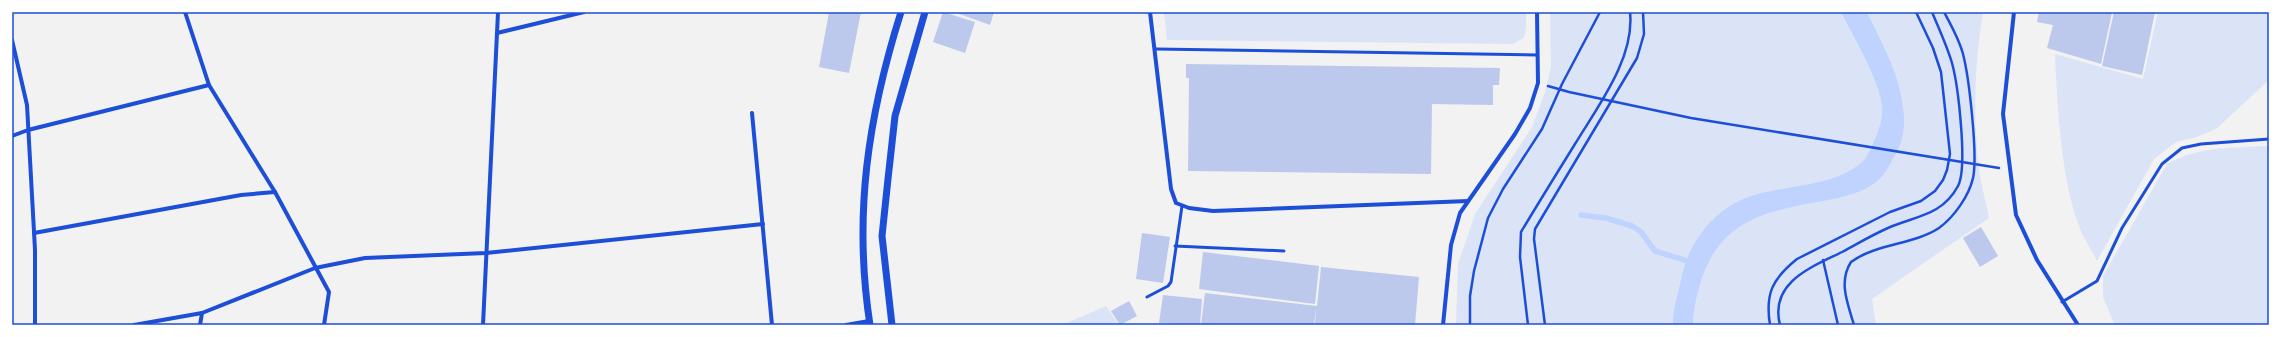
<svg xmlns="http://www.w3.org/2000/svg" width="2281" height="337" viewBox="0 0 2281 337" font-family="'Archivo Narrow',sans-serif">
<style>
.green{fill:#dbe4f7}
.water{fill:#bfd3fe}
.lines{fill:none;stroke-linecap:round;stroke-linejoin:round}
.stream{stroke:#bfd3fe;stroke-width:5.5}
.building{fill:#bdc9ec}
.path{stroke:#1d4ed8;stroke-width:2.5}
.service{stroke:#1d4ed8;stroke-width:3}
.minor{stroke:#1d4ed8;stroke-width:4}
.tertiary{stroke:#1d4ed8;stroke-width:7}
.neatline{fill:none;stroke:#1d4ed8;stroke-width:1.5}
</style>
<rect width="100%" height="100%" fill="#f2f2f2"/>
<g class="green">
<path d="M 1164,12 L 1526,12 L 1526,28 L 1524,38 L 1513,44 L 1167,40 Z"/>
<path d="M 1550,12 L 1983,12 C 1975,61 1973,112 1978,161 C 1980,180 1985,199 1989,218 L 1872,299 L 1876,325 L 1456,325 L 1458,264 L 1475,214 L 1532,127 L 1545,92 L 1551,66 Z"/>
<path d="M 2158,12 L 2269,12 L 2269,80 L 2216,129 L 2194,138 L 2176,142 L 2154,159 L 2097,261 C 2091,249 2082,236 2078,223 C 2061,176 2057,104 2055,54 L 2143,79 Z"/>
<path d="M 2269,146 L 2269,325 L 2115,325 L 2103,297 L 2103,276 L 2167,164 C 2198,146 2234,148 2269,146 Z"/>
<path d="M 1106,306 L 1119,325 L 1062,325 Z"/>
</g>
<path class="water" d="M 1841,12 L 1867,12 C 1881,42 1900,74 1903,108 C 1906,128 1903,142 1893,159 C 1888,168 1883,177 1875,183 C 1858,195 1838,198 1818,202 C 1765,211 1721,222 1702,278 C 1697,294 1693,308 1693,325 L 1673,325 C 1672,311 1678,295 1681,280 C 1688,243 1713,209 1751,196 C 1784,185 1835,187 1862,162 C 1868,157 1871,148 1874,141 C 1879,131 1883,118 1882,106 C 1880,81 1853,36 1841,12 Z"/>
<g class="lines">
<path class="stream" d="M 1581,215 L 1606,218 L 1632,226 L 1641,232 L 1655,251 L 1691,262"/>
</g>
<g class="building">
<path d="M 829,12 L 861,12 L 849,73 L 819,67 Z"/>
<path d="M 943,12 L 975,22 L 965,53 L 933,42 Z"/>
<path d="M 954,12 L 994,12 L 990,25 Z"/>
<path d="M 2039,12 L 2112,12 L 2101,64 L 2047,48 L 2053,25 L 2037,22 Z"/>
<path d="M 2114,12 L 2155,12 L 2142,75 L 2102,66 Z"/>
<path d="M 1186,64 L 1500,68 L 1499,85 L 1493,85 L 1493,105 L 1432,104 L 1431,174 L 1188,171 L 1189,78 L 1186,78 Z"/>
<path d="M 1981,227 L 1998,256 L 1980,267 L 1963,238 Z"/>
<path d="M 1142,233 L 1170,237 L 1163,283 L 1136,279 Z"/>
<path d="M 1203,252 L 1319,266 L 1315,304 L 1199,289 Z"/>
<path d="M 1321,267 L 1419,277 L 1415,325 L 1315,325 L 1316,308 L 1314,325 L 1201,325 L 1205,293 L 1317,306 Z"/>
<path d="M 1163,295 L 1202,299 L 1200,325 L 1159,323 Z"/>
<path d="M 1129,301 L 1137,316 L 1120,325 L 1111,311 Z"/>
</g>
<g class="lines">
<g class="path">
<path d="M 1548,86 L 1569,92 L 1691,118 L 1999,168"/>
<path d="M 1823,260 L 1838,325"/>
<path d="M 1470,325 L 1470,296 L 1474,271 L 1488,218 L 1503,189 L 1542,129 L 1562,84 L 1600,12"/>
<path d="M 1528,325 L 1520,257 L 1521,232 C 1539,202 1557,173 1575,144 C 1598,106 1635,58 1630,12"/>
<path d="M 1545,325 L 1534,239 L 1535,229 L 1637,58 L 1644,34 L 1643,12"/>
<path d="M 1770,325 C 1765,294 1772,279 1797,259 L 1890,212 L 1921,201 L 1935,191 L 1943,180 L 1947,170 L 1950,154 L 1941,72 L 1933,48 L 1916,12"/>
<path d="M 1780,325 C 1769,282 1812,267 1842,252 C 1857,244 1872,235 1888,228 C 1915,216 1942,216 1958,186 C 1968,167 1958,85 1952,63 C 1947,46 1939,29 1932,12"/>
<path d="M 1854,325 C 1848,304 1838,282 1851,262 C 1877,243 1913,245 1939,228 C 1954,217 1969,196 1973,178 C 1978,155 1969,77 1963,54 C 1959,39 1951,25 1944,12"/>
</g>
<g class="service">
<path d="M 1156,49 L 1537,55"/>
<path d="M 1175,246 L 1284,251"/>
<path d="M 1147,297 L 1168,286 L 1171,282 L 1182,206"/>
<path d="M 2062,302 L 2097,281 L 2122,228 L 2162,164 L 2182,148 L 2201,144 L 2269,139"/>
</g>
<g class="minor">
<path d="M 185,12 L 209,85 L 275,192 L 329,292 L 324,325"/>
<path d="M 1150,12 L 1171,189 L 1176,203 L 1189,208 L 1213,211 L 1468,201"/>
<path d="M 2014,12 L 2003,114 L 2016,215 L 2037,260 L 2078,325"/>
<path d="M 497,33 L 584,12"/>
<path d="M 12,40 L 27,105 L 35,250 L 35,325"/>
<path d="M 752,113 L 772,325"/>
<path d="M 12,136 L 28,130 L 209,85"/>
<path d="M 34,233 L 241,195 L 275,192"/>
<path d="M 134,325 L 202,313 L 315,268 L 365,258 L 486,253 L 763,224"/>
<path d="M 200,325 L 202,313"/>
<path d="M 483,325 L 498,12"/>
<path d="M 846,325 L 869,321"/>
<path d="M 1443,325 L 1451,245 L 1460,213 L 1515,134 L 1530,108 L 1538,83 L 1537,12"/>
</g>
<g class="tertiary">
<path d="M 870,325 C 853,215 868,117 901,12"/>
<path d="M 892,325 L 882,236 L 888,179 L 895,116 L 925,12"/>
</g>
</g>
<rect width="2281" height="337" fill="none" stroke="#ffffff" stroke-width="26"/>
<rect x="13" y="13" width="2255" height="311" class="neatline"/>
</svg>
